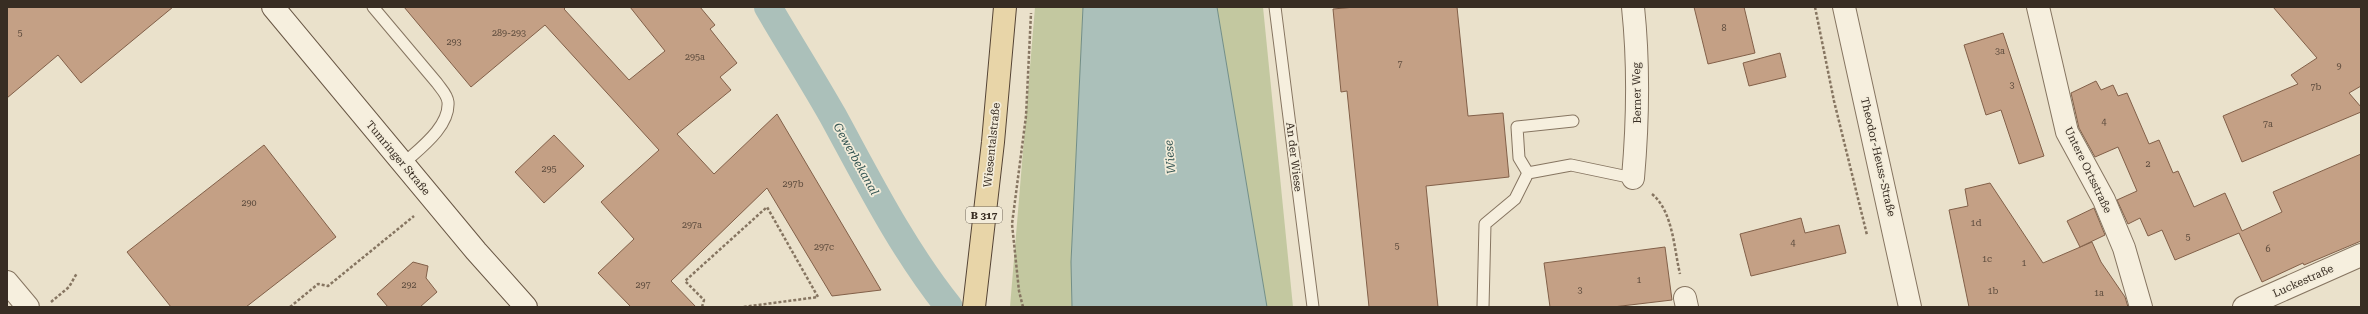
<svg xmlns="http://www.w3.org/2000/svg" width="2368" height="314" viewBox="0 0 2368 314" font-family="'Roboto Serif',serif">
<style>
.green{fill:#c3c8a0}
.water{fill:#abc0ba;stroke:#728e87}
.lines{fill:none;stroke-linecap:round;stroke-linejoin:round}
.canal{stroke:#abc0ba;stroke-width:28}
.building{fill:#c4a085;stroke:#826049}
.service-casing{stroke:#867561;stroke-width:13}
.minor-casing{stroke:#867561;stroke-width:24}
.secondary-casing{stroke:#685644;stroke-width:24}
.primary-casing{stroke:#544334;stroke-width:24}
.path{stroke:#867561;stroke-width:2.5;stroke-dasharray:3 2;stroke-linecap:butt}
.service{stroke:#f6efde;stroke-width:11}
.minor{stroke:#f6efde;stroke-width:22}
.secondary{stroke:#f6efde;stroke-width:22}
.primary{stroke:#e8d5a8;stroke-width:22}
.labels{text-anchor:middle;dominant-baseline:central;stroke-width:3.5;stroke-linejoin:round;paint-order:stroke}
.number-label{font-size:9px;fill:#5b4a3c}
.shield{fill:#f3ecda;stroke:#70665a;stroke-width:1}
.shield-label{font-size:10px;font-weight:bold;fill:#382d23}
.street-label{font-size:11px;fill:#382d23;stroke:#f3ecda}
.water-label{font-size:12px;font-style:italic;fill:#345654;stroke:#f3ecda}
</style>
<rect width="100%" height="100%" fill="#eae1cb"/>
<g class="green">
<path d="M1035,7H1083L1071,262L1072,307H1010Z"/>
<path d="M1217,7H1263L1293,307H1267Z"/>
</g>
<path class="water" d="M1083,7H1217L1267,307H1072L1071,262Z"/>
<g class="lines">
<path class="canal" d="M768,7C789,43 812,79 833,116C869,182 902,248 949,307"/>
</g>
<g class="building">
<path d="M7,7H173L81,83L58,55L7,98Z"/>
<path d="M404,7H566L564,9L629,80L665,51L630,7H700L715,25L710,29L737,63L720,77L731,90L677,134L714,174L777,114L881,290L832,296L767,188L671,281L696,307H631L598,273L634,239L601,202L659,150L545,25L471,87Z"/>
<path d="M1355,7H1457L1468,116L1503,113L1509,177L1426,186L1438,307H1369L1347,91L1341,92L1333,9Z"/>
<path d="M1694,7H1744L1755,53L1708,64Z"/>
<path d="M2273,7H2361V86L2349,93L2361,107V112L2242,162L2223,116L2298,84L2291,75L2317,58Z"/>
<path d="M2003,33L2044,156L2019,164L2001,110L1986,115L1964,45Z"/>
<path d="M1780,53L1786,77L1749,86L1743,63Z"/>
<path d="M2096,81L2101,90L2113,85L2118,96L2127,93L2149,144L2159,140L2173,173L2178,171L2194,207L2225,193L2242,231L2282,212L2273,192L2361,154V241L2304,265L2303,263L2262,282L2239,233L2175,260L2162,230L2148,236L2140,218L2128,224L2117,200L2137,191L2118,147L2095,157L2079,128L2071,93Z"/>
<path d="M554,135L584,166L544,203L515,172Z"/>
<path d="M264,145L336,237L246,307H171L127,252Z"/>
<path d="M1990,183L2043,263L2092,242L2101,262L2125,297L2128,307H1969L1949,210L1968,206L1965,189Z"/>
<path d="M2094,208L2105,235L2080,247L2067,221Z"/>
<path d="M1801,218L1805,233L1839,225L1846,253L1751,276L1740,234Z"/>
<path d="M1665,247L1672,300L1613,307H1550L1544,263Z"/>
<path d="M413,262L428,266L426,278L437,292L420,307H388L377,294Z"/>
</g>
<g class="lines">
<defs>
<g id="service">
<path d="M373,7L437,83C441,89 447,94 448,102C450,127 419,149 403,164"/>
<path d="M1275,7L1313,307"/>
<path d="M1528,173L1519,158L1517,127L1573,121"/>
<path d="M1483,307L1485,224L1515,199L1528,173L1571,165L1633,178"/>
</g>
<g id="minor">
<path d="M1633,7C1639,64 1638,121 1633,178"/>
<path d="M1844,7L1910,307"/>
<path d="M2038,7L2067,132L2104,200L2124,248L2141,307"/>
<path d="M7,282L28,307"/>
<path d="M1685,298L1687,307"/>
<path d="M2244,307L2361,255"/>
</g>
<path id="secondary" d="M273,7L476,251L526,307"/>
<path id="primary" d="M974,307L993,142L1005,7"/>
</defs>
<use href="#service" class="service-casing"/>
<use href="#minor" class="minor-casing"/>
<use href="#secondary" class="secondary-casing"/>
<use href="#primary" class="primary-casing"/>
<g class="path">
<path d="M1815,7L1834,101L1867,235"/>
<path d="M1652,194C1673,211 1674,249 1680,274"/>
<path d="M51,302L69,287L77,273"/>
<path d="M290,307L318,284L328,286L414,216"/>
<path d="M702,307L704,300L685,281L767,207L818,297L743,307"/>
<path d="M1023,307L1019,291L1012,224L1026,116L1031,13"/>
</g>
<use href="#service" class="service"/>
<use href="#minor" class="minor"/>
<use href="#secondary" class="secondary"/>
<use href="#primary" class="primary"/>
</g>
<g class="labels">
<g class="number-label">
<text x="1724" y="28">8</text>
<text x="20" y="33">5</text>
<text x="509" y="33">289-293</text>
<text x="454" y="42">293</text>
<text x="2000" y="51">3a</text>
<text x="695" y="57">295a</text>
<text x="1400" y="64">7</text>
<text x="2339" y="66">9</text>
<text x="2012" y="85">3</text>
<text x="2316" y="87">7b</text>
<text x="2104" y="122">4</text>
<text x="2268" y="124">7a</text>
<text x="2148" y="164">2</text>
<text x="549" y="169">295</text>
<text x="793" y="184">297b</text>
<text x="249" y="203">290</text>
<text x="1976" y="223">1d</text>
<text x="692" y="225">297a</text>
<text x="2188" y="237">5</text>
<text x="1793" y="243">4</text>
<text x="1397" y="246">5</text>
<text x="824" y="247">297c</text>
<text x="2268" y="249">6</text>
<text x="1987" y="259">1c</text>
<text x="2024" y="263">1</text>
<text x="1639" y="280">1</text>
<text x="409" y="285">292</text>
<text x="643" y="285">297</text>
<text x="1580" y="290">3</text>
<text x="1993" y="291">1b</text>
<text x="2099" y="293">1a</text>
</g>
<rect class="shield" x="966" y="207" width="36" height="16" rx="3"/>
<g class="shield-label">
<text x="984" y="215">B 317</text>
</g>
<g class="street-label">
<text transform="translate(1637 93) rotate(-91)">Berner Weg</text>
<text transform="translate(992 145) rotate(-84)">Wiesentalstraße</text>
<text transform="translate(1294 157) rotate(83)">An der Wiese</text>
<text transform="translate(1878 157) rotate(77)">Theodor-Heuss-Straße</text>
<text transform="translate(398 158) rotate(50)">Tumringer Straße</text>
<text transform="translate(2088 170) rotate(64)">Untere Ortsstraße</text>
<text transform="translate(2303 281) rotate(-24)">Luckestraße</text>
</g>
<g class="water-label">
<text transform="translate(1170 157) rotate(-95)">Wiese</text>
<text transform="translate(856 159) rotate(61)">Gewerbekanal</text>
</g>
</g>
<rect width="2368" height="314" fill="none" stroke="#382d23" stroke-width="16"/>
</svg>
